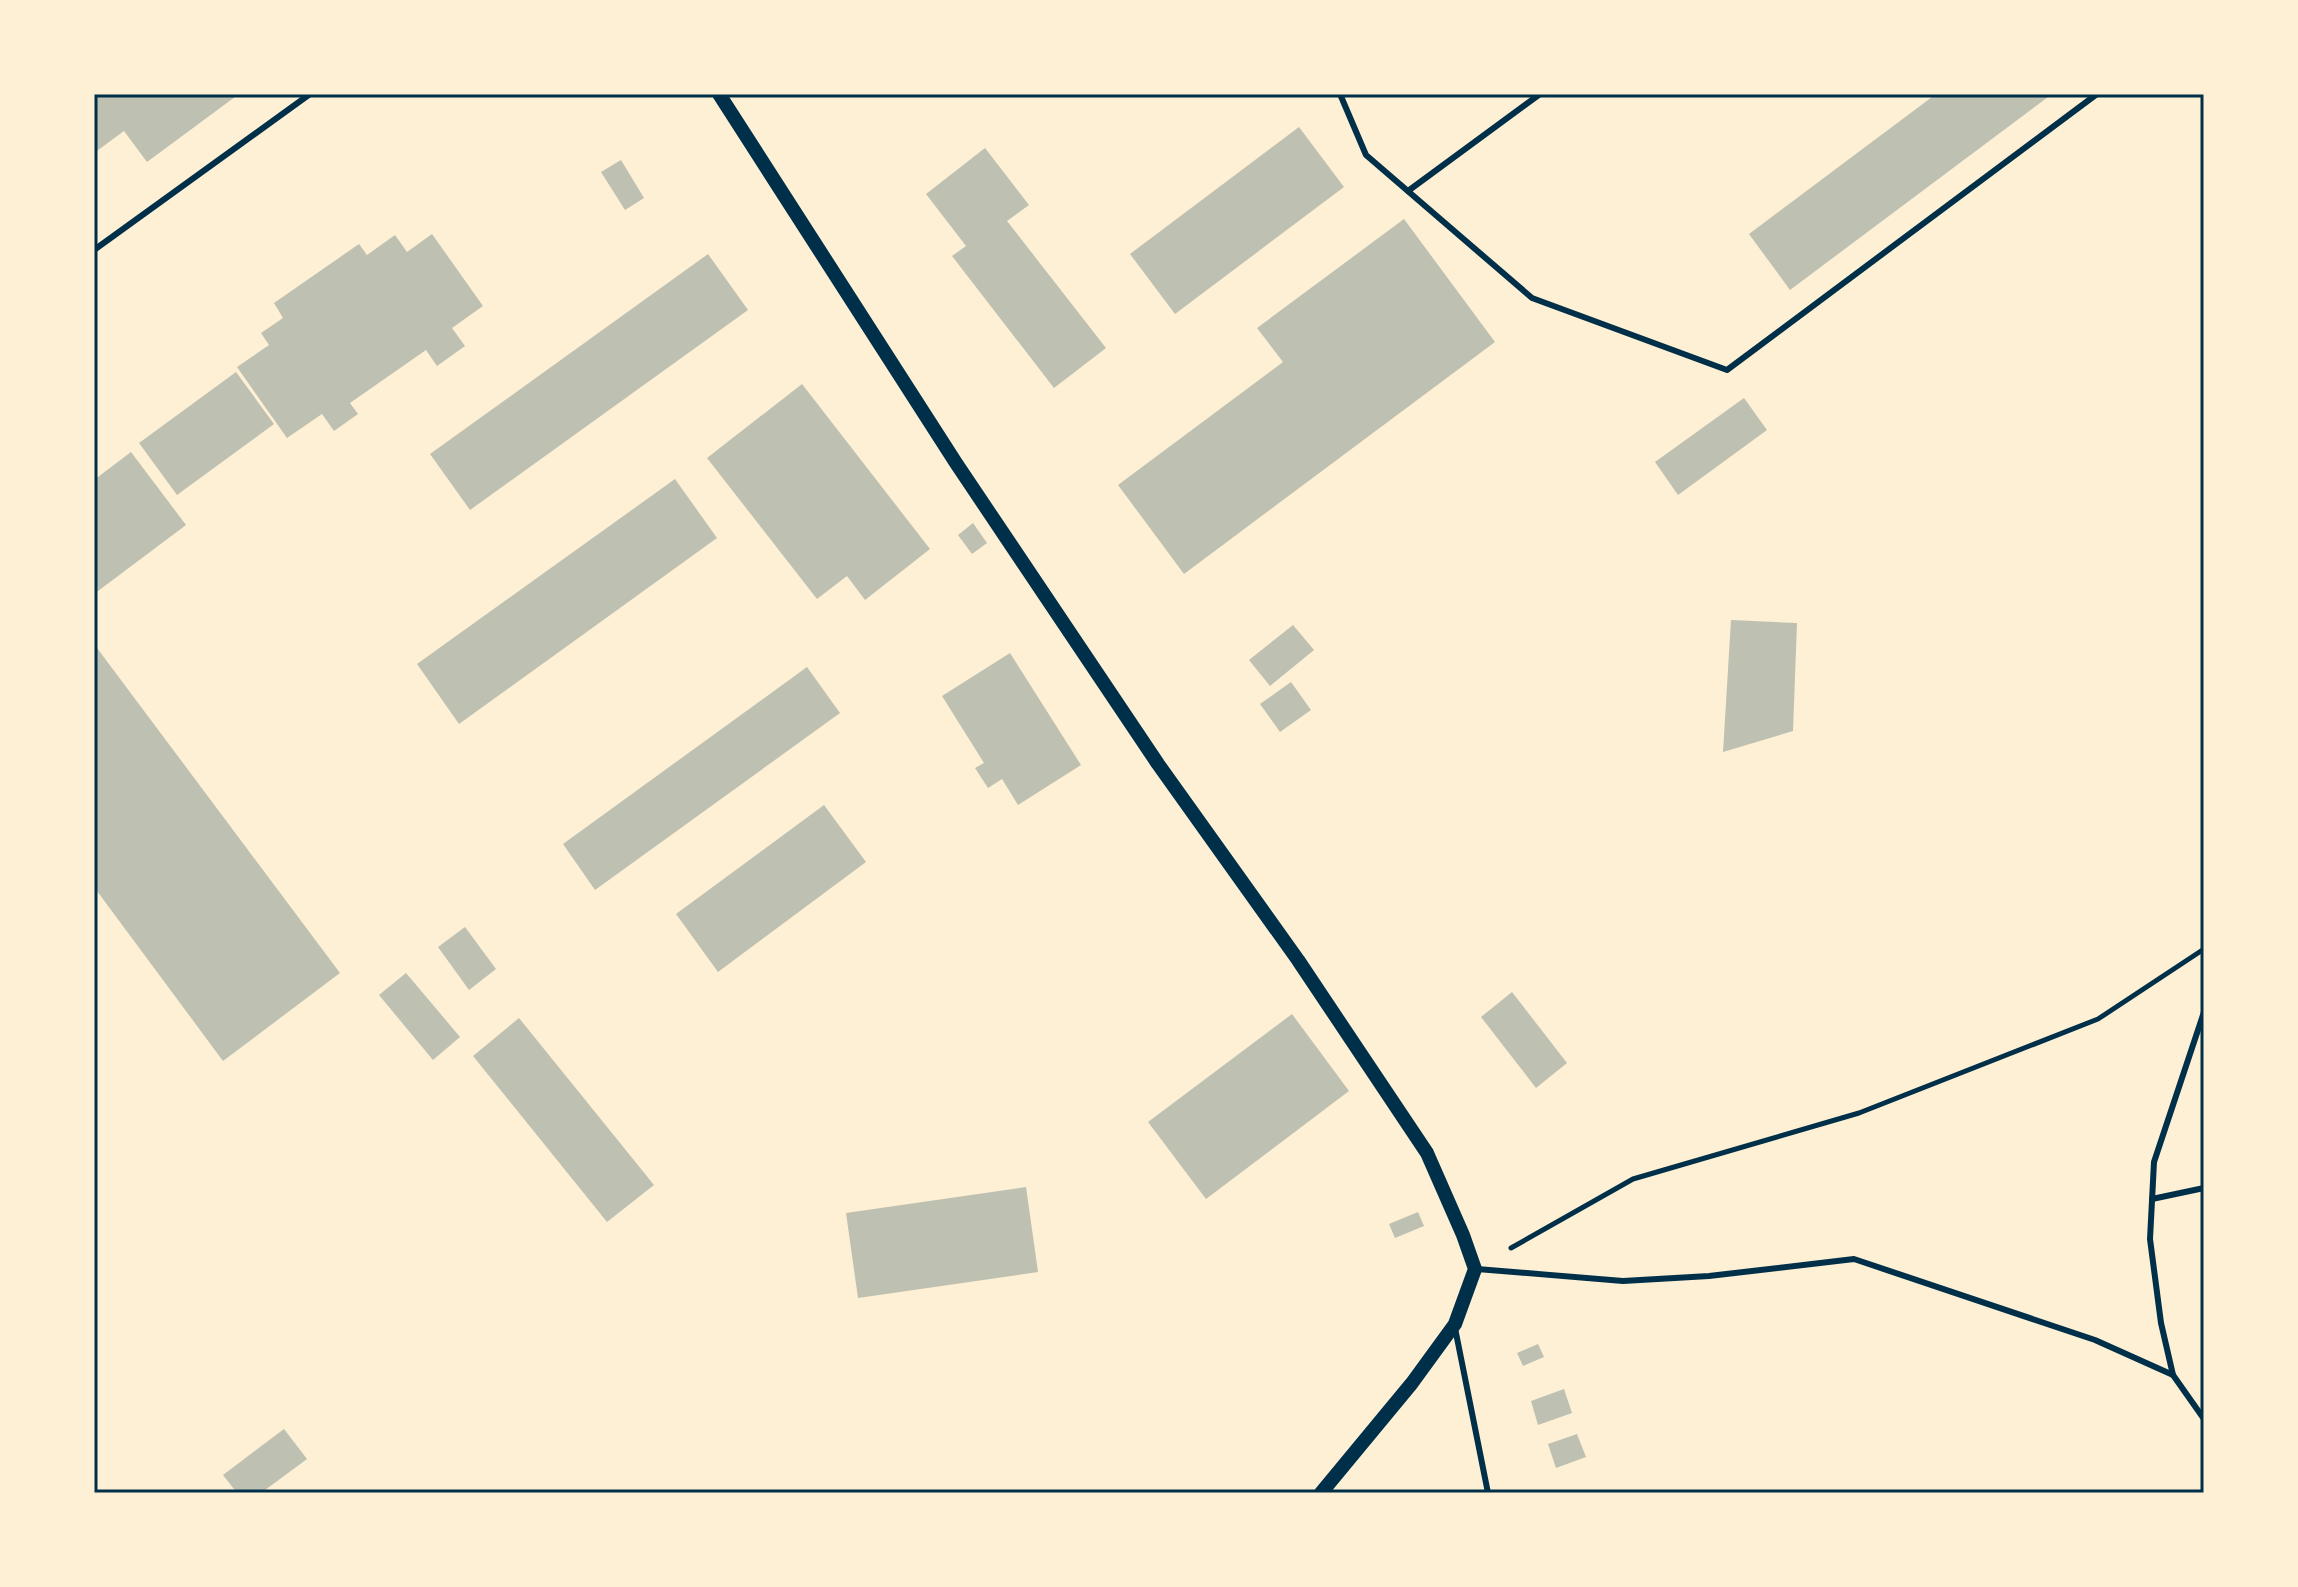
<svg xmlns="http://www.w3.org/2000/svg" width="2298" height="1587" viewBox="0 0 2298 1587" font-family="Mulish,sans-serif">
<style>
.building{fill:#bec0b2}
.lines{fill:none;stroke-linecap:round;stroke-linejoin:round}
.path{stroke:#003049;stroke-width:5}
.service{stroke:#003049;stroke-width:6}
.tertiary{stroke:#003049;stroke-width:14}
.neatline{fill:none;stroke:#003049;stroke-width:3}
</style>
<rect width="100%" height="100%" fill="#fdf0d5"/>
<g class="building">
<path d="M94,94H239L147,162L124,131L94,153Z"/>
<path d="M1936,94H2052L1790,290L1749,234Z"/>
<path d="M1299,127L1344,187L1175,314L1130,254Z"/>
<path d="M985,148L1029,205L1007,221L1106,348L1054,388L952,256L966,246L926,194Z"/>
<path d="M621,160L644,198L625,210L601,172Z"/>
<path d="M1404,219L1495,342L1184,574L1118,485L1283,362L1257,328Z"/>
<path d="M432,234L483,306L452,328L465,346L437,366L426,350L350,403L358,414L334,431L322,414L287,438L237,367L269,345L261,333L283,318L274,303L359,244L367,255L395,235L407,252Z"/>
<path d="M708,254L748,310L470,510L430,454Z"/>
<path d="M236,372L274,424L177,495L139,443Z"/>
<path d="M802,384L930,549L865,600L847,576L817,599L707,458Z"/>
<path d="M1744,398L1767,430L1678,495L1655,462Z"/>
<path d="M131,452L186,525L94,594V480Z"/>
<path d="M675,479L717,538L459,724L417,664Z"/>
<path d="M973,523L987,543L972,554L958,535Z"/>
<path d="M1731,620L1797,623L1793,731L1723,752Z"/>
<path d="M1293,625L1314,650L1270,686L1249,660Z"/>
<path d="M94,644L340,973L223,1061L94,887Z"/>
<path d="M1010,653L1081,765L1018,805L1002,779L988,788L975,768L984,763L942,696Z"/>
<path d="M807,667L840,713L595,890L563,844Z"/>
<path d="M1291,682L1311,710L1280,732L1260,704Z"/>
<path d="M824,805L866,862L718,972L676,914Z"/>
<path d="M465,927L496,969L469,990L438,947Z"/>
<path d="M406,973L460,1037L433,1060L379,995Z"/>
<path d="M1512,992L1567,1063L1536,1088L1481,1017Z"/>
<path d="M1292,1014L1349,1091L1206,1199L1148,1122Z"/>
<path d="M519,1018L654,1185L607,1222L473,1056Z"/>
<path d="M1026,1187L1038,1272L858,1298L846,1213Z"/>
<path d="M1418,1212L1424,1226L1395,1238L1389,1224Z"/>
<path d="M1538,1344L1544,1357L1523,1366L1517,1353Z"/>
<path d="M1564,1389L1572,1413L1538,1425L1531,1401Z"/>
<path d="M284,1429L307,1459L261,1493H237L223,1475Z"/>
<path d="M1577,1434L1586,1457L1556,1468L1548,1444Z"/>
</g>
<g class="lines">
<path class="path" d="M1511,1248L1633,1179L1859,1113L2098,1019L2204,949"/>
<g class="service">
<path d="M1340,94L1366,155L1532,298L1727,370L2097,94"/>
<path d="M1408,191L1540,94"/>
<path d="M94,250L310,94"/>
<path d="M2152,1199L2204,1188"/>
<path d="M1477,1269L1623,1281L1709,1276L1854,1259L2095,1340L2173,1375L2204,1419"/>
<path d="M1455,1328L1488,1493"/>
<path d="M2173,1375L2161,1323L2150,1239L2154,1162L2204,1012"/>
</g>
<path class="tertiary" d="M719,94L956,463L1158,764L1298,960L1427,1153L1463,1235L1475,1269L1455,1324L1412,1383L1321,1493"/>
</g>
<rect width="2298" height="1587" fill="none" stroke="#fdf0d5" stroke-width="192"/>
<rect x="96" y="96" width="2106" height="1395" class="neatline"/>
</svg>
